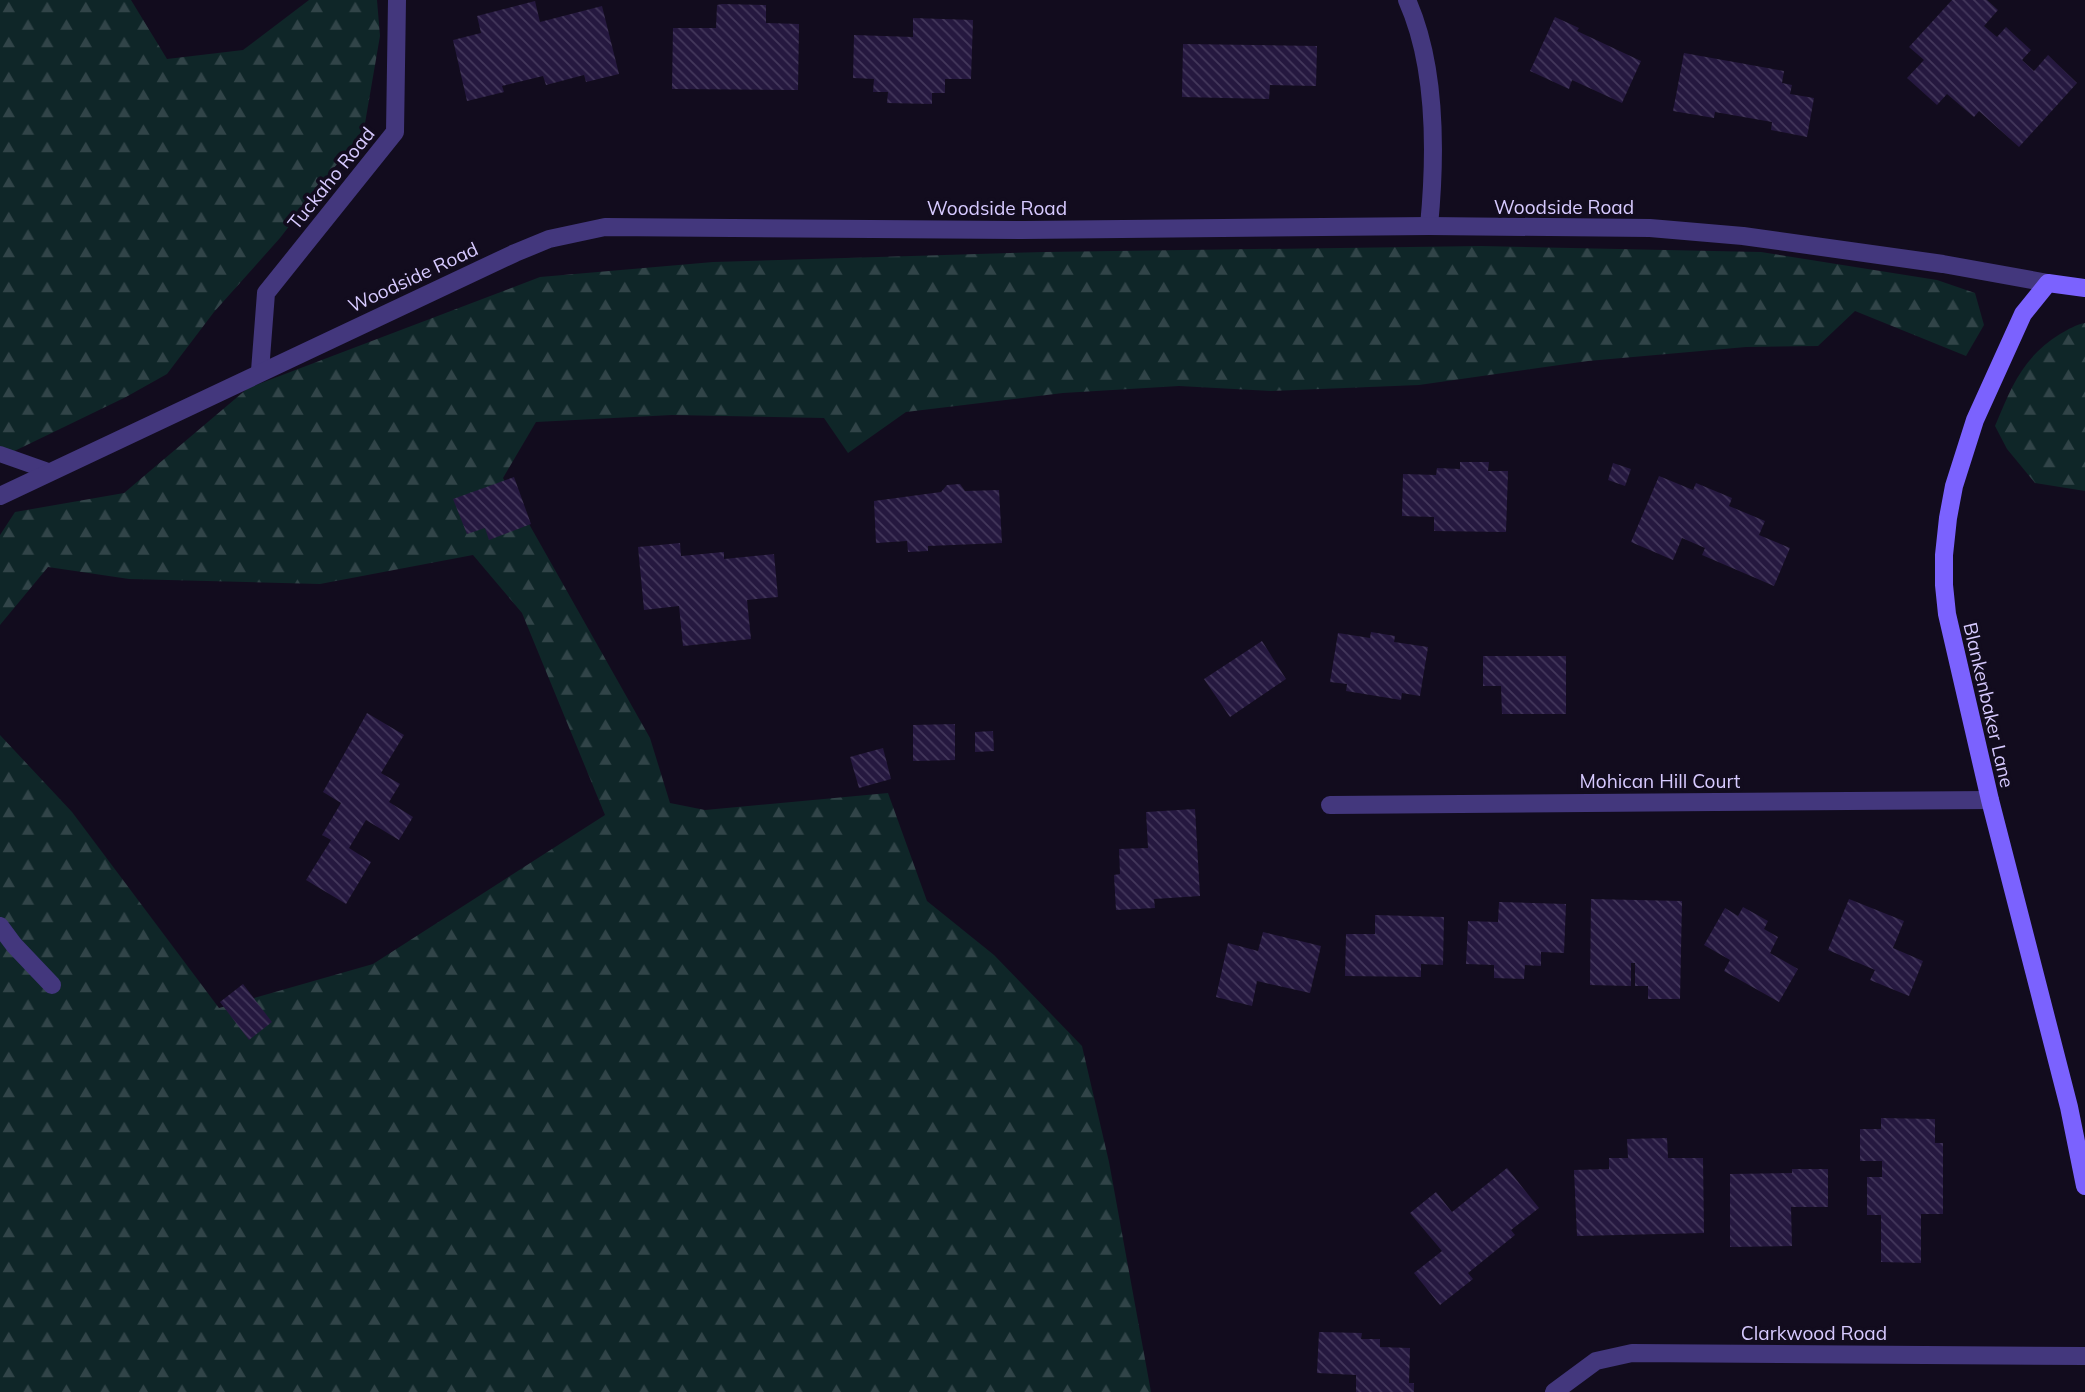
<svg xmlns="http://www.w3.org/2000/svg" width="2085" height="1392" viewBox="0 0 2085 1392" font-family="Mulish,sans-serif">
<style>
.forest{fill:url(#forest-firs)}
.building{fill:url(#building-back-hatch)}
.lines{fill:none;stroke-linecap:round;stroke-linejoin:round}
.lane{stroke:#43377d;stroke-width:16}
.street{stroke:#43377d;stroke-width:18}
.secondary{stroke:#7b62fe;stroke-width:18}
.labels{text-anchor:middle;dominant-baseline:central;stroke-width:7;stroke-linejoin:round;paint-order:stroke}
.street-label{font-size:19px;fill:#d7caff;stroke:#120c1e}
</style>
<defs>
<pattern id="forest-firs" width="22" height="20" patternUnits="userSpaceOnUse" patternTransform="scale(1.75)"><rect width="22" height="20" fill="#0f2628"/><path d="M5 1l3.5 6h-7zM16 11l3.5 6h-7z" fill="#314448"/></pattern>
<pattern id="building-back-hatch" width="6" height="6" patternUnits="userSpaceOnUse" patternTransform="scale(1.75)"><rect width="6" height="6" fill="#25183f"/><path d="M-1 5l2 2M0 0l6 6M5-1l2 2" fill="none" stroke="#44385c"/></pattern>
</defs>
<rect width="100%" height="100%" fill="#120c1e"/>
<g class="forest">
<path d="M0,0H131L167,59L243,50L309,0H377L380,36L364,129L280,238L214,312L167,374L126,397L0,458Z"/>
<path d="M1481,246L1761,252L1937,280L1975,293L1984,325L1966,356L1855,311L1818,346L1746,347L1588,361L1419,385L1271,391L1179,386L1063,393L906,412L848,453L824,418L672,415L536,422L503,478L650,738L670,803L705,810L888,793L927,901L994,955L1082,1046L1109,1162L1151,1392H0V735L72,812L219,1008L373,964L605,815L522,613L473,555L320,584L129,579L48,567L0,625V535L15,512L124,493L248,388L540,277L713,262L1044,252Z"/>
<path d="M2085,323V491L2035,483L2007,449L1995,426C2012,386 2022,358 2060,334C2069,329 2075,325 2085,323Z"/>
</g>
<g class="building">
<path d="M1952,0H1987L1998,10L1984,26L1997,37L2006,27L2020,40L2031,50L2022,60L2034,71L2048,55L2077,83L2019,147L1979,111L1974,117L1947,94L1937,105L1907,78L1924,60L1909,47Z"/>
<path d="M535,1L540,22L602,6L619,74L586,82L584,75L546,85L543,76L502,86L504,92L467,101L453,40L481,33L477,16Z"/>
<path d="M722,4L766,5V23L799,24L798,90L672,89L673,28H716L717,5Z"/>
<path d="M1555,17L1579,28L1577,31L1641,61L1622,103L1572,80L1569,89L1530,71Z"/>
<path d="M913,18L973,20L971,79H945V93H932V104L887,103L888,92H873L874,79L853,78L854,35L913,37Z"/>
<path d="M1183,44L1317,46L1316,86L1270,85L1269,99L1182,97Z"/>
<path d="M1684,53L1784,71L1782,83L1792,85L1790,94L1814,98L1807,137L1771,130L1772,122L1715,112L1714,118L1673,111Z"/>
<path d="M1460,462H1489L1488,471H1508L1506,532L1434,531V517L1402,516L1403,474L1436,475L1437,468L1460,469Z"/>
<path d="M1613,463L1631,469L1625,486L1608,480Z"/>
<path d="M1659,476L1693,490L1696,483L1732,498L1729,506L1765,521L1759,535L1790,548L1774,586L1702,555L1705,548L1682,538L1673,560L1631,542Z"/>
<path d="M514,477L531,524L489,540L485,528L467,534L453,499Z"/>
<path d="M960,484L965,491L999,490L1002,543L928,546V551L908,552L907,541L876,543L874,501L941,492L947,485Z"/>
<path d="M680,543L681,556L724,552V559L774,554L778,597L747,600L751,639L683,646L679,606L644,610L638,547Z"/>
<path d="M1371,632L1395,636L1394,642L1428,647L1420,696L1402,693L1401,700L1346,691L1347,684L1330,682L1338,633L1370,638Z"/>
<path d="M1262,641L1286,679L1230,717L1204,679Z"/>
<path d="M1483,656H1566V714H1502L1501,686H1483Z"/>
<path d="M367,713L404,735L381,773L400,784L389,802L413,817L399,840L366,820L349,848L371,862L346,904L306,880L331,840L322,835L341,803L323,792Z"/>
<path d="M955,724V760L913,761V725Z"/>
<path d="M993,731L994,751L975,752V732Z"/>
<path d="M883,748L891,779L859,788L850,757Z"/>
<path d="M1195,809L1200,896L1154,899L1155,908L1116,910L1114,875L1120,874L1119,849L1148,848L1146,812Z"/>
<path d="M1591,899L1682,901L1680,999H1648V986H1635V963H1631V986L1590,985Z"/>
<path d="M1849,899L1904,921L1893,948L1923,961L1909,996L1870,980L1875,970L1828,950Z"/>
<path d="M1499,902L1566,904L1564,953L1541,952V966L1525,965L1524,979L1494,978V965L1466,964L1468,921L1498,922Z"/>
<path d="M1743,907L1768,921L1764,929L1778,937L1770,953L1798,969L1779,1002L1724,971L1730,960L1704,945L1725,908L1738,916Z"/>
<path d="M1375,915L1444,917L1443,965L1421,964V977L1345,976L1346,934H1375Z"/>
<path d="M1263,932L1321,946L1310,993L1257,981L1252,1006L1216,997L1228,943L1258,951Z"/>
<path d="M243,984L272,1022L249,1040L220,1002Z"/>
<path d="M1881,1118L1935,1119V1143H1943V1214H1921V1263L1881,1262V1215H1867V1177H1882V1161H1860V1129H1881Z"/>
<path d="M1667,1138L1668,1158H1703L1704,1233L1577,1236L1574,1170L1609,1169V1158H1628L1627,1139Z"/>
<path d="M1507,1168L1539,1208L1511,1230L1515,1235L1468,1273L1473,1279L1440,1305L1414,1273L1442,1251L1410,1213L1436,1192L1452,1212Z"/>
<path d="M1792,1169H1828V1207H1791L1792,1246L1730,1247V1174L1792,1173Z"/>
<path d="M1319,1332L1362,1333L1361,1339H1380V1347L1410,1348L1409,1383H1414V1392H1356V1375L1317,1373Z"/>
</g>
<g class="lines">
<path class="lane" d="M0,454L51,472"/>
<g class="street">
<path d="M1407,0C1437,67 1436,154 1429,226"/>
<path d="M260,371L266,293L395,132L397,0"/>
<path d="M0,496L515,253L549,239L605,227L1023,230L1429,226L1650,228L1743,236L1943,264L2048,283"/>
<path d="M1330,805L1990,800"/>
<path d="M0,926L14,945L52,985"/>
<path d="M1554,1392L1596,1361L1632,1353L2085,1356"/>
</g>
<path class="secondary" d="M2085,288L2048,283L2023,314L1975,420L1954,486L1948,518L1944,555V585L1947,614L1990,800L2069,1107L2085,1186"/>
</g>
<g class="labels">
<g class="street-label">
<text transform="translate(331 178) rotate(-51)">Tuckaho Road</text>
<text x="1564" y="207">Woodside Road</text>
<text x="997" y="208">Woodside Road</text>
<text transform="translate(413 277) rotate(-25)">Woodside Road</text>
<text transform="translate(1989 705) rotate(77)">Blankenbaker Lane</text>
<text x="1660" y="781">Mohican Hill Court</text>
<text x="1814" y="1333">Clarkwood Road</text>
</g>
</g>
</svg>
